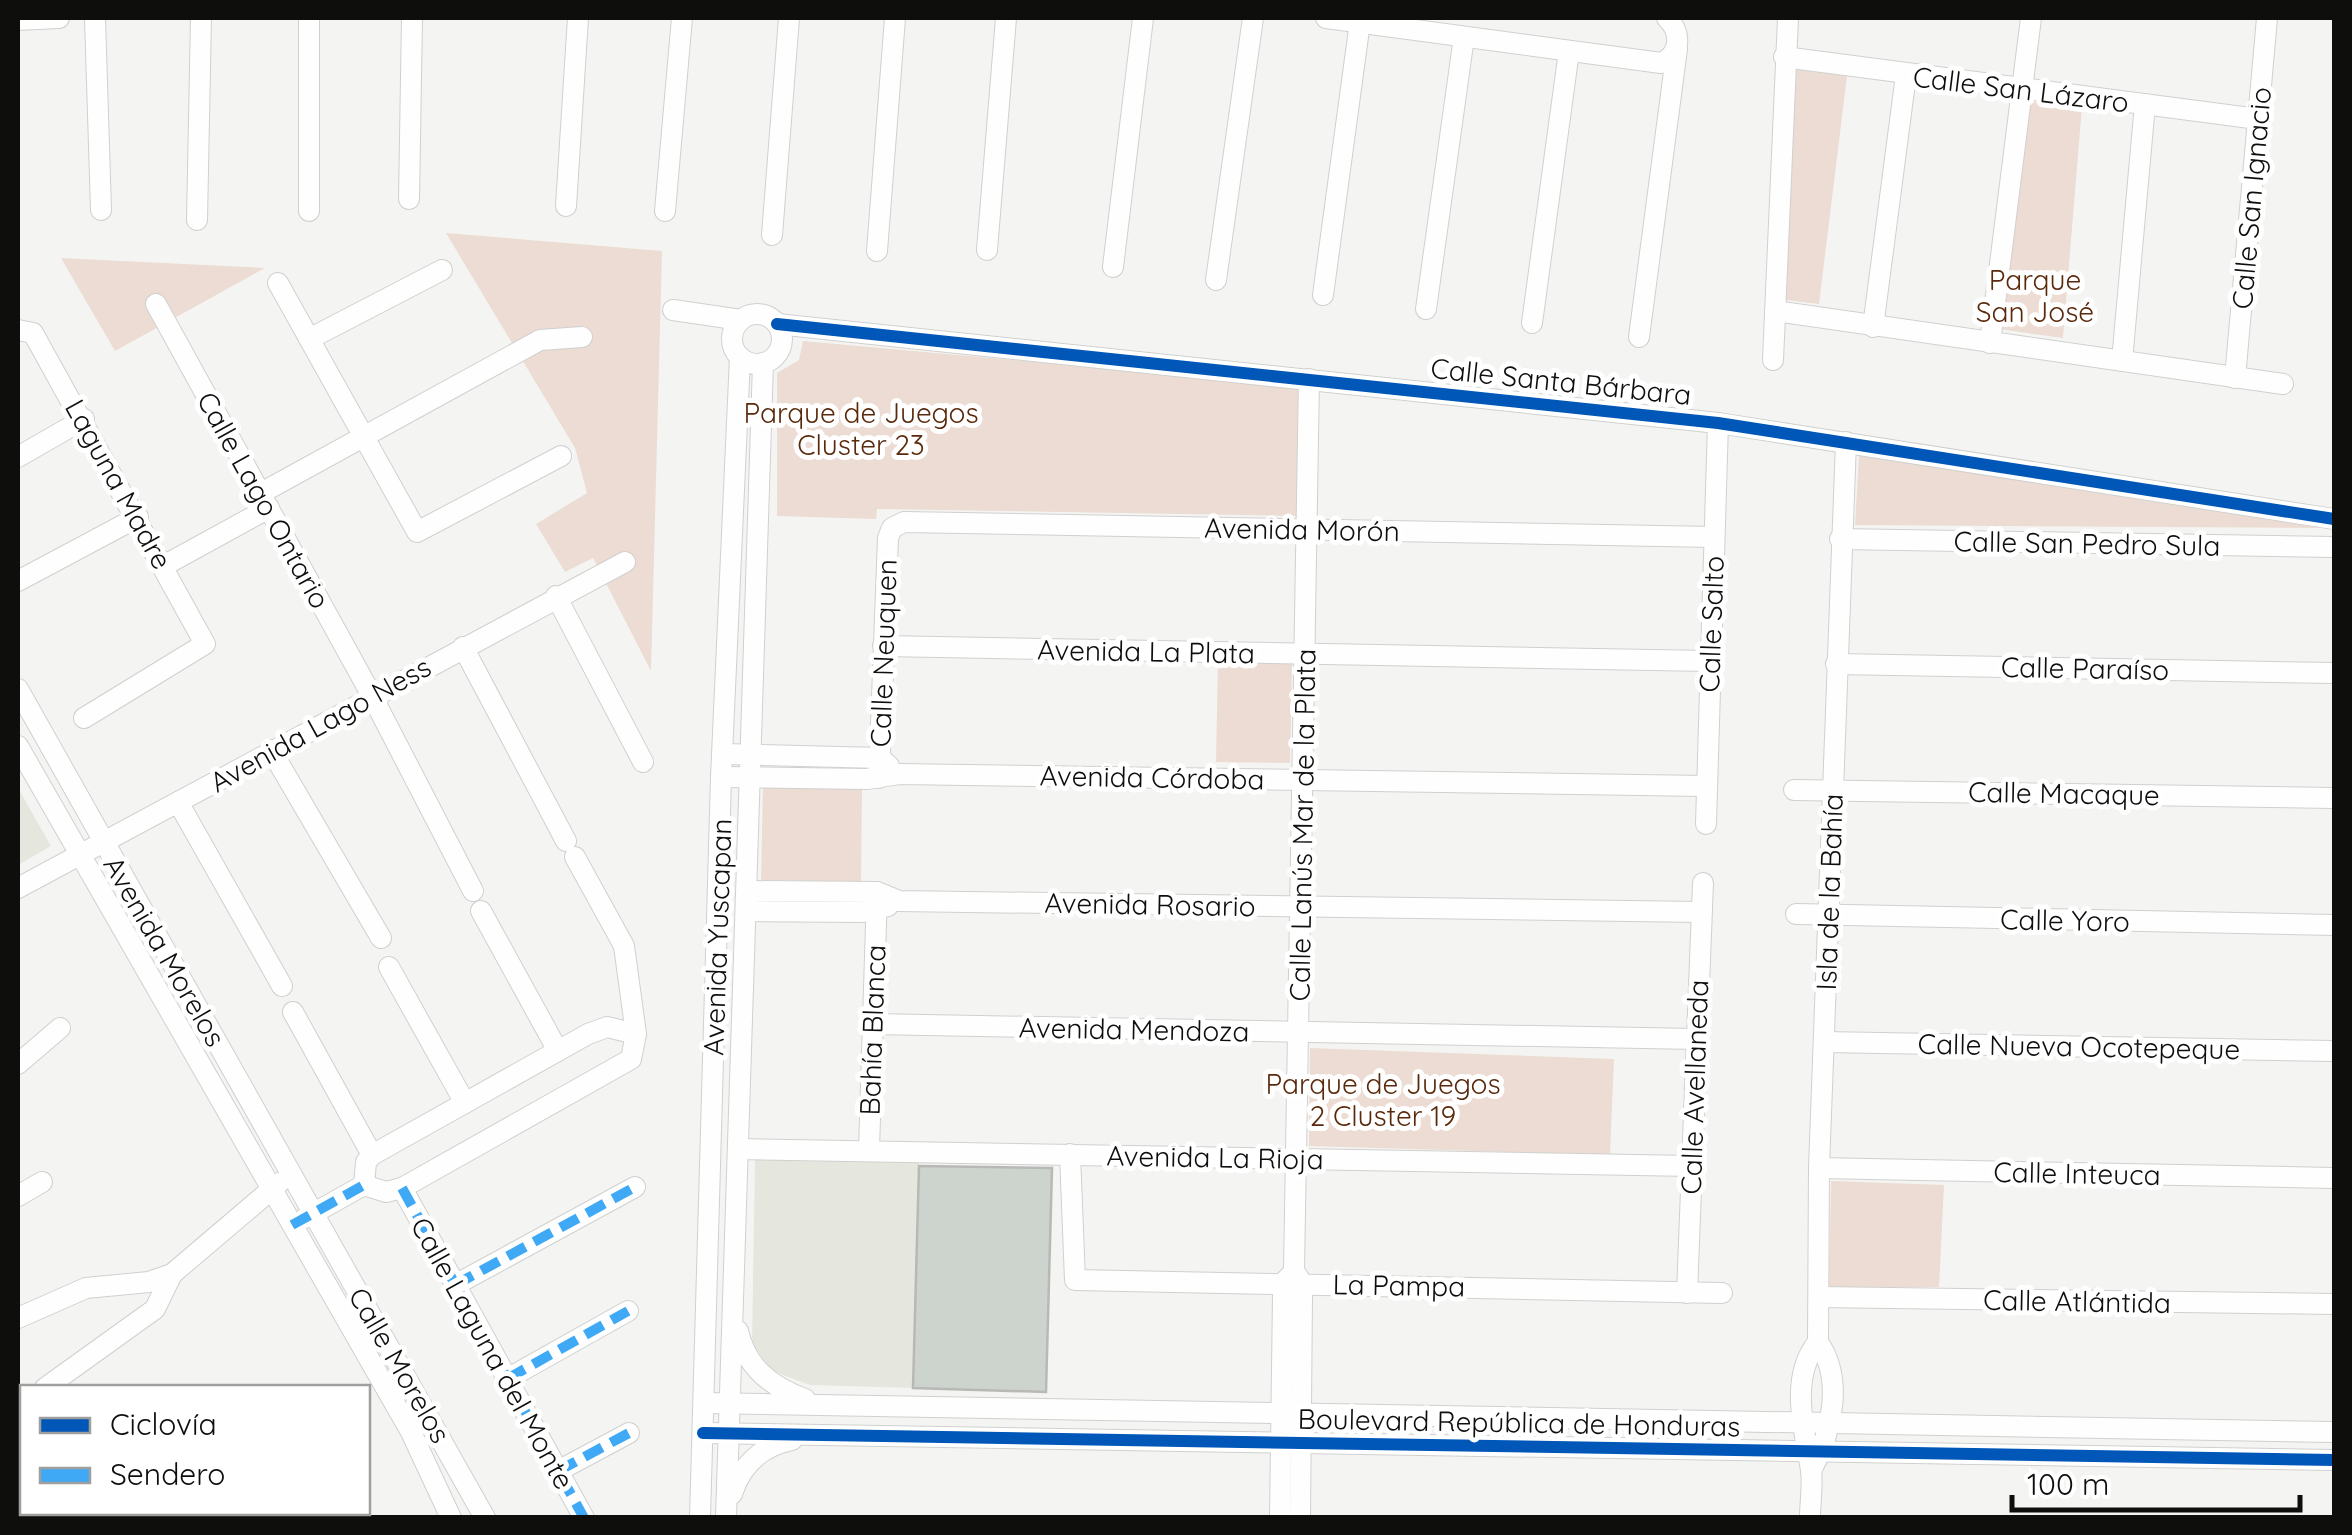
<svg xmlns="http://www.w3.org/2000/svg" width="2352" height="1535" viewBox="0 0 2352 1535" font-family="Quicksand,sans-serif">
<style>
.built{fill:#e5e7de}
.green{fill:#ecdcd3}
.building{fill:#cdd4cd;stroke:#b8b9b7;stroke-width:2.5}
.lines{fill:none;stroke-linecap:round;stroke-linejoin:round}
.minor-casing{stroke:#d0d1cf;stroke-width:22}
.minor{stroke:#fdfefd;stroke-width:20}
.quiet{stroke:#3fa9f5;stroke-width:10;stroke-dasharray:20 10;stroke-linecap:butt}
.cycleway-casing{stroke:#fff;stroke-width:19}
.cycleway{stroke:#0057b8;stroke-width:12}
.labels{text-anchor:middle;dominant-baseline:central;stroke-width:10;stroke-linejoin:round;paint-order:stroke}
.street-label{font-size:28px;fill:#0e0e0d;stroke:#fff}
.park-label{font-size:28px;fill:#5a290b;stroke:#fff}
</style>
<rect width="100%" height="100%" fill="#f4f5f2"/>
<g class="built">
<path d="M18,788L51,846L18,865Z"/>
<path d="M755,1157L919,1162L913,1388L810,1385L772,1371L752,1343Z"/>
</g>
<g class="green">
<path d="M1795,69L1847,76L1819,304L1786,300Z"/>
<path d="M2030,101L2082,106L2063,338L1999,329Z"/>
<path d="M446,233L662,251L651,671L593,558L565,572L536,524L587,493L575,448Z"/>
<path d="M61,258L265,268L115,351Z"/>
<path d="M803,341L1298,386L1297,516L877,509L876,519L777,516V373L799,360Z"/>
<path d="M1859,455L2321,528L1855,525Z"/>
<path d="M1218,660L1292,661L1290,763L1216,762Z"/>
<path d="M763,784L862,786L861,882L761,880Z"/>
<path d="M1310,1048L1614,1059L1610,1155L1309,1146Z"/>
<path d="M1831,1181L1944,1185L1939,1287H1829Z"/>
</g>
<path class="building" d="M919,1166L1052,1168L1046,1392L913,1388Z"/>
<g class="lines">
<defs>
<g id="minor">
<path d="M95,18L101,210"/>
<path d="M1326,18L1661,63C1681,54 1682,33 1667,18"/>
<path d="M18,20L59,18"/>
<path d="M1784,57L2258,119"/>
<path d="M409,199L412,18"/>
<path d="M566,206L578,18"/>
<path d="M309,211V18"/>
<path d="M665,211L682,18"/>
<path d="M197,220L201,18"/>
<path d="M772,235L789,18"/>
<path d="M987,250L1006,18"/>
<path d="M877,251L895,18"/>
<path d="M1113,267L1143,18"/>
<path d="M1216,280L1253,18"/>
<path d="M278,283L417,532L561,456"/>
<path d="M1323,295L1360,22"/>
<path d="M156,304L372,696L473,891"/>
<path d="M1426,309L1464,37"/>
<path d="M673,310L741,320"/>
<path d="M1775,311L2283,384"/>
<circle cx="757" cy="339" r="25"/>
<path d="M1532,323L1569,51"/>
<path d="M777,324L1718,423L2334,519"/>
<path d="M1873,327L1906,75"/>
<path d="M18,330L33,333L205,644L84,718"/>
<path d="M1639,337L1677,49"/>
<path d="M309,339L442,270"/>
<path d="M1990,343L2031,18"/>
<path d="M1773,360L1788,18"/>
<path d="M2122,361L2145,104"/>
<path d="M2235,378L2267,18"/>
<path d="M18,457L84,419"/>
<path d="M261,493L540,340L582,337"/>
<path d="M1840,539L2334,547"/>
<path d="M165,565L269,508"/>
<path d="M18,581L138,517"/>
<path d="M556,596L643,762"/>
<path d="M883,646L1709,661"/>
<path d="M463,647L566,841"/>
<path d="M1836,664L2334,673"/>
<path d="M18,689L485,1518"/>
<path d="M18,746L411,1432L451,1518"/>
<path d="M271,750L381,938"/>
<path d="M724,754L880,758L889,766"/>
<path d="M721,777L867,779L899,774L1705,786"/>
<path d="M879,778L888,538L892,528L904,522L1714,537"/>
<path d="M1794,790L2334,798"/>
<path d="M178,802L282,986"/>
<path d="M1706,824L1718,423"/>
<path d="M18,888L625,562"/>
<path d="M747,891L877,892L899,901L1701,912"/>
<path d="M481,911L558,1051"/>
<path d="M746,911L863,912L888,906"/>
<path d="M1796,914L2334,925"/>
<path d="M389,967L465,1103"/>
<path d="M293,1012L372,1155"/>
<path d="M872,1024L1696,1039"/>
<path d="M1824,1042L2334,1051"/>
<path d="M18,1064L60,1028"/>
<path d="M738,1149L1692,1166"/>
<path d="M869,1150L877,892"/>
<path d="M1070,1154L1075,1280L1722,1293"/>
<path d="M1819,1168L2334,1178"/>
<path d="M364,1185L386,1192L402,1188L631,1059L636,1034L624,946L575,857"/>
<path d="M364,1185L366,1162L372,1155L588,1034L607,1027L636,1034"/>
<path d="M402,1188L584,1518"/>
<path d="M18,1196L42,1182"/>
<path d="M305,1218L364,1185"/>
<path d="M455,1285L635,1187"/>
<path d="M1687,1293L1703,883"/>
<path d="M1819,1297L2334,1304"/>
<path d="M18,1318L86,1288L149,1282L172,1274"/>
<path d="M738,1331C746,1367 771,1387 805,1399"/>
<path d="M507,1379L628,1311"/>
<path d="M45,1388L155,1309L172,1274L279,1183"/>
<path d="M704,1403L2334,1432"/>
<path d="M18,1405L22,1402"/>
<path d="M18,1422L22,1431"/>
<path d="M703,1433L2334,1460"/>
<path d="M558,1471L629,1433"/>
<path d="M1811,1471C1832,1432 1844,1379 1818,1342L1819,1168L1846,442"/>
<path d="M732,1494C741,1465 762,1446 792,1440"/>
<path d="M700,1518L721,777L740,357"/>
<path d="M726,1518L763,363"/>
<path d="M1280,1518L1283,1295L1284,1282L1293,1273"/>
<path d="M1300,1518L1302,1296V1283L1294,1271L1309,379"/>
<path d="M1810,1518C1810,1503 1813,1485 1811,1470C1804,1429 1789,1377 1818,1342"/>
</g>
</defs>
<use href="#minor" class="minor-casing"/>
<use href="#minor" class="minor"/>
<g class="quiet">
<path d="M402,1188L584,1518"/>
<path d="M292,1225L364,1185"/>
<path d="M455,1285L635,1187"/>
<path d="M507,1379L628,1311"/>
<path d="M558,1471L629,1433"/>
</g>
<defs>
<g id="cycleway">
<path d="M777,324L1718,423L2334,519"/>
<path d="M703,1433L2334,1460"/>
</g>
</defs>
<use href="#cycleway" class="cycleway-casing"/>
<use href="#cycleway" class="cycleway"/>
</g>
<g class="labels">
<g class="street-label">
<text transform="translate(2021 89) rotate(7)">Calle San Lázaro</text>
<text transform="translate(2251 198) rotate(-85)">Calle San Ignacio</text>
<text transform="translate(1561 381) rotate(6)">Calle Santa Bárbara</text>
<text transform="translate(119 484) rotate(61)">Laguna Madre</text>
<text transform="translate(264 500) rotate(61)">Calle Lago Ontario</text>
<text transform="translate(1302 529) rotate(1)">Avenida Morón</text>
<text transform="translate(2087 543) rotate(1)">Calle San Pedro Sula</text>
<text transform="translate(1711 624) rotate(-88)">Calle Salto</text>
<text transform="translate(1146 651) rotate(1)">Avenida La Plata</text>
<text transform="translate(883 653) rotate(-88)">Calle Neuquen</text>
<text transform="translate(2085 668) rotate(1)">Calle Paraíso</text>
<text transform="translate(320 724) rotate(-29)">Avenida Lago Ness</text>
<text transform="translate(1152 777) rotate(1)">Avenida Córdoba</text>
<text transform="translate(2064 793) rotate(1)">Calle Macaque</text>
<text transform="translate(1302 825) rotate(-89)">Calle Lanús Mar de la Plata</text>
<text transform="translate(1829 892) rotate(-88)">Isla de la Bahía</text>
<text transform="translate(1150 904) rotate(1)">Avenida Rosario</text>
<text transform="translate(2065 920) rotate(1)">Calle Yoro</text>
<text transform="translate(717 937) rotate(-88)">Avenida Yuscapan</text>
<text transform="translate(165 951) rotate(60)">Avenida Morelos</text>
<text transform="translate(1134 1029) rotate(1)">Avenida Mendoza</text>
<text transform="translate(872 1030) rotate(-88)">Bahía Blanca</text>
<text transform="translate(2079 1046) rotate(1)">Calle Nueva Ocotepeque</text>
<text transform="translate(1694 1087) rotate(-88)">Calle Avellaneda</text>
<text transform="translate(1215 1157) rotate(1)">Avenida La Rioja</text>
<text transform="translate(2077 1173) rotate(1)">Calle Inteuca</text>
<text transform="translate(1399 1285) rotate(1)">La Pampa</text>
<text transform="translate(2077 1301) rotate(1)">Calle Atlántida</text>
<text transform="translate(493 1353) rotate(61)">Calle Laguna del Monte</text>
<text transform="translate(400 1365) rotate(60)">Calle Morelos</text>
<text transform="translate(1519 1422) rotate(1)">Boulevard República de Honduras</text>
</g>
<g class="park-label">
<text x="2035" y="279">Parque<tspan x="2035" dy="32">San José</tspan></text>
<text x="861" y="412">Parque de Juegos<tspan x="861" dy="32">Cluster 23</tspan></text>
<text x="1383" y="1083">Parque de Juegos<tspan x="1383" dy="32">2 Cluster 19</tspan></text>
</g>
</g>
<rect width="2352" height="1535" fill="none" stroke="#0e0e0d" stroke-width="40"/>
<rect x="20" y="1385" width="350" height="130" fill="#ffffff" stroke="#9f9f9e" stroke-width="2.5"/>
<rect x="40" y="1418" width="50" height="15" fill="#0057b8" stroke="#9f9f9e" stroke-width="2.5"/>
<text x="110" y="1435" font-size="30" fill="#0e0e0d">Ciclovía</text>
<rect x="40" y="1468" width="50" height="15" fill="#3fa9f5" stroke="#9f9f9e" stroke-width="2.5"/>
<text x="110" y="1485" font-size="30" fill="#0e0e0d">Sendero</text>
<path d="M2012 1495v15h288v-15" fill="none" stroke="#0e0e0d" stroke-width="5"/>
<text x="2027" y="1495" font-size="30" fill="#0e0e0d" stroke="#ffffff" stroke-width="8" paint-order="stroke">100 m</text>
</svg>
